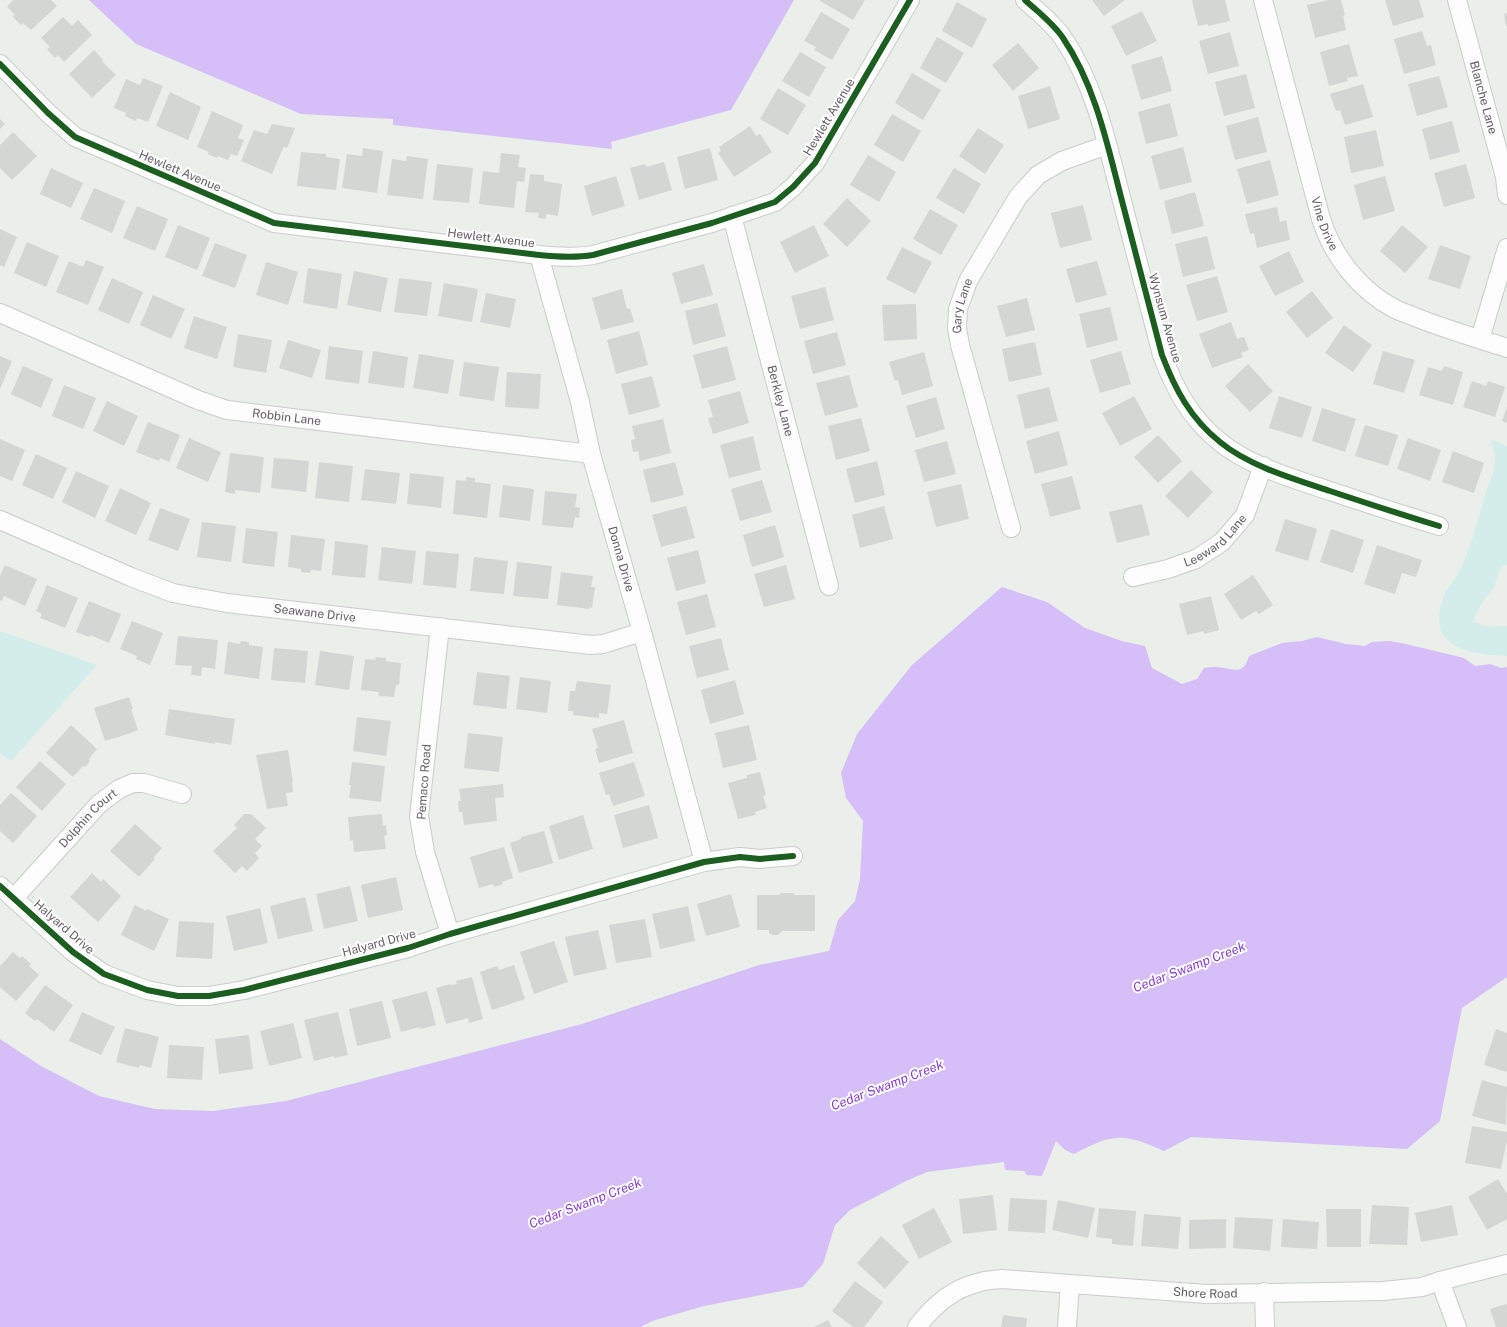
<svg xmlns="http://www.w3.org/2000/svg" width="1507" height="1327" viewBox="0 0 1507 1327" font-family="'Public Sans',sans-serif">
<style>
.green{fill:#d3edeb}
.water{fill:#d6bef9}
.building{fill:#d3d7d4}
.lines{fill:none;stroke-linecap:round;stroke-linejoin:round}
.minor-casing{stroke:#cbcbcb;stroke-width:20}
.minor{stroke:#fcfdfc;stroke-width:18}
.cycleway-casing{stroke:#fff;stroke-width:8}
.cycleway{stroke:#1b5e20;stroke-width:6}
.labels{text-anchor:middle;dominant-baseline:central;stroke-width:4;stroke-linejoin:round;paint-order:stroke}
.street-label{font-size:12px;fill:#645e68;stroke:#fff}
.water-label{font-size:13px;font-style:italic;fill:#883ed0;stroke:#fff}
</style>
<rect width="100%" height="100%" fill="#eaefea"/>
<g class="green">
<path d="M1490,439L1507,446V564L1500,569L1494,587L1481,604L1473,622L1491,627L1507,626V656C1468,654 1424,647 1444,596C1448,586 1457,578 1461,568C1472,544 1478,520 1485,495C1488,485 1494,474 1495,463C1496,455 1493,447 1490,439Z"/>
<path d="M0,631L97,665L11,761L0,753Z"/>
</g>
<g class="water">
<path d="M89,0H794L731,110L611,142L612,149L393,125V119L301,114L136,44Z"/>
<path d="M1002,587L1047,602L1085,628L1122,641L1145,646L1152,668L1182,684L1197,679L1204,668C1208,667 1213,667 1217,667C1232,668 1243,677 1249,656L1282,643L1302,641L1317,637L1346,644L1365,646L1372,642L1390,641L1406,644L1464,658L1475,666L1490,664L1501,668L1507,667V977L1462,1008L1440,1121L1407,1149L1191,1137L1164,1151C1152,1146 1138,1139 1125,1138C1107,1136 1089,1146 1074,1154L1065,1150L1056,1141L1042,1176L1026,1175L1025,1171L1005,1170L1004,1162L927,1172L906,1181L850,1210L835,1225L823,1264L803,1287L704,1306L652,1321L641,1327H0V1039L41,1066L99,1096L155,1109L213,1111L286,1101L582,1024L759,965L829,951L838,920L855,901L860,879L863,821L846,798L841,773L857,734L912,665Z"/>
</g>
<g class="building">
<path d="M13,0H51L57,6L31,30L23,23L21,25L13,17L15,15L7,7Z"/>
<path d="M821,0H865L853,20L820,1Z"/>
<path d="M1092,0H1125L1104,16Z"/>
<path d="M1192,0H1225L1230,21L1208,26V24L1198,26Z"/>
<path d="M1328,0H1341L1345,15L1343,16L1346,30L1315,38L1307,5Z"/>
<path d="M1385,0H1419L1424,17L1393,26Z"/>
<path d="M957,2L987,19L972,48L942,31Z"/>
<path d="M1142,11L1157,41L1126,56L1111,26Z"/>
<path d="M821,12L850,29L832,60L814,50L816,47L804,41Z"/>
<path d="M1507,13V26H1506L1504,14Z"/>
<path d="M63,17L72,26L78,20L92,35L64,62L58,55L55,58L47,49L50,47L41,38Z"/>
<path d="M1422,31L1427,46L1431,45L1436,65L1404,74L1394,39Z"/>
<path d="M1230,32L1239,66L1208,74L1199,41Z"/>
<path d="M937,37L964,53L946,83L920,68Z"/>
<path d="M1018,43L1039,68L1013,91L992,65Z"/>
<path d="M1349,44L1358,76L1347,78L1348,81L1329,86L1320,52Z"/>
<path d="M94,50L103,60L102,61L116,75L92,98L69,74Z"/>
<path d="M800,52L826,67L809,97L782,81Z"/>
<path d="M1162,56L1172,91L1141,100L1131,65Z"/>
<path d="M912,73L941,90L923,120L895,103Z"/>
<path d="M1246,74L1255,108L1224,116L1215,82Z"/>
<path d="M1439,76L1448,107L1417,116L1408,84Z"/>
<path d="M143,78L163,86L148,122L137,118L136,121L125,116L126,113L114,108L126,79L140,85Z"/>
<path d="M1363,84L1373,117L1345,125L1340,110L1336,111L1330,94Z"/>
<path d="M1050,86L1060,119L1028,129L1018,96Z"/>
<path d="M778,88L806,105L788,135L760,119Z"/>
<path d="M170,92L201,107L188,140L156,126Z"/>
<path d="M1170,103L1178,136L1146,144L1138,112Z"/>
<path d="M212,111L243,125L238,138L244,140L237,156L231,154L228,160L218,156L217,158L208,154L209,152L197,147Z"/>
<path d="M892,114L921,131L903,162L874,145Z"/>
<path d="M1258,117L1267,152L1235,160L1226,126Z"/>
<path d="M0,119L5,124L0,129Z"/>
<path d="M1452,121L1460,152L1430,160L1422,129Z"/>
<path d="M272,124L295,128L287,148L284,146L272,174L241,161L254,130L267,134Z"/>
<path d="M750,126L756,136L760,134L772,152L734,177L718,153L721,151L719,147Z"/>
<path d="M978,128L1004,145L985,174L959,156Z"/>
<path d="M1376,130L1384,166L1351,173L1344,137Z"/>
<path d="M13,132L37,156L12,180L0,168V145Z"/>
<path d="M1183,147L1192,182L1160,190L1151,156Z"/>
<path d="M363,148L383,151L377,193L342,188L347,154L362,156Z"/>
<path d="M710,148L718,180L685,189L677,157Z"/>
<path d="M301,152L326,154V157L340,159L336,190L297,186Z"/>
<path d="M501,153L520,155L518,167L526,168L524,182L517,181L514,208L479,204L483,171L499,173Z"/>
<path d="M868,155L896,172L879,202L850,185Z"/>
<path d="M407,156L428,159L423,199L387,195L392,159L406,161Z"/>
<path d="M1270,160L1279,195L1247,204L1237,169Z"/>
<path d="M664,162L672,190L639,200L630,168L645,164L646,167Z"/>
<path d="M437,164L473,168L469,203L433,200Z"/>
<path d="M1466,164L1475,198L1444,207L1434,173Z"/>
<path d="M51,168L83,183L71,208L40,194Z"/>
<path d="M954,168L981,184L964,214L936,198Z"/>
<path d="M530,174L544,175V181L562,184L558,216L546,214V219L538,218L539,213L525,212Z"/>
<path d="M616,176L625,206L592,216L584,186Z"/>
<path d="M1385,176L1395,211L1363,220L1354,185Z"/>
<path d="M94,188L125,201L112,233L80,219Z"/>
<path d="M1195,192L1204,226L1172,234L1164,201Z"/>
<path d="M847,198L871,221L847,247L823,224Z"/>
<path d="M1083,205L1092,240L1060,248L1051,213Z"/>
<path d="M137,206L168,219L155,251L123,238Z"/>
<path d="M1277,207L1280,222L1286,220L1290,240L1257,248L1254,233L1250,234L1245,214Z"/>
<path d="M930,209L958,225L941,255L913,239Z"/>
<path d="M178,225L210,238L197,270L165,257Z"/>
<path d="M814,225L829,256L795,273L780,242Z"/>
<path d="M1402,225L1428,247L1405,273L1380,251Z"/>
<path d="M0,229L17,237L4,267L0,265Z"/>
<path d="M1207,236L1215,269L1183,277L1175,244Z"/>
<path d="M27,242L59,256L46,287L14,273Z"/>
<path d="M215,243L247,255L235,288L202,276Z"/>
<path d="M1440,245L1471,256L1460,289L1428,279Z"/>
<path d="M902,247L932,262L915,294L886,279Z"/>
<path d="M1289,251L1304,282L1275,296L1259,266Z"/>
<path d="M86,260L104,267L88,305L56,292L69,261L83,267Z"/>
<path d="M1097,261L1107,295L1076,303L1066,269Z"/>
<path d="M266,262L298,272L288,305L256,295Z"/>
<path d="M704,264L713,295L681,304L672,273Z"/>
<path d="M308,268L342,274L337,309L303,303Z"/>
<path d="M354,271L388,278L381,312L347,305Z"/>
<path d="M1217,276L1228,312L1197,321L1186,285Z"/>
<path d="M112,278L143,292L129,324L98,310Z"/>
<path d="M399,278L432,282L427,316L394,312Z"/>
<path d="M444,283L478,289L472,322L438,316Z"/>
<path d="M825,287L834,320L800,329L791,296Z"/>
<path d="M622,289L627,309L630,308L634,322L601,330L592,298Z"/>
<path d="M1312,291L1333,318L1307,338L1286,312Z"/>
<path d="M486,293L516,299L510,328L480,322Z"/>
<path d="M153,295L185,309L171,339L140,325Z"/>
<path d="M1027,298L1035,330L1006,337L997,306Z"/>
<path d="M717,303L726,336L693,345L685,311Z"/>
<path d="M916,304L917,339L884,341L882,305Z"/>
<path d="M1110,307L1118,340L1087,348L1079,314Z"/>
<path d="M194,316L227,327L217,359L184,348Z"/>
<path d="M1231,322L1237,339L1244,337L1249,350L1241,353L1243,357L1212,368L1199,334Z"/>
<path d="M1344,325L1372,345L1353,372L1325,353Z"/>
<path d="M639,331L648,365L616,374L607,340Z"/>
<path d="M837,332L846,365L813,374L804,341Z"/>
<path d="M238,334L272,340L266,373L233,367Z"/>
<path d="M288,340L321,350L312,378L279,368Z"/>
<path d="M1035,342L1042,375L1009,382L1002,349Z"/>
<path d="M329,346L363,351L359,384L325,379Z"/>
<path d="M727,346L736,380L702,389L693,355Z"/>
<path d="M373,351L408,357L404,388L368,383Z"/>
<path d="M1121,351L1131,384L1100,393L1090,360Z"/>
<path d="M1383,351L1415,360L1404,393L1373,384Z"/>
<path d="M924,352L933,386L902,395L898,380L895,381L889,362Z"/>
<path d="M419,354L454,360L448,394L413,388Z"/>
<path d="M0,356L12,361L0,389Z"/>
<path d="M464,362L499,367L494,401L459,396Z"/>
<path d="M1248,364L1273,391L1250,412L1225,386Z"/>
<path d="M23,366L53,379L41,408L11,394Z"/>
<path d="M1444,366L1463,372L1453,405L1419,395L1428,367L1442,371Z"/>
<path d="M507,372L541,374L539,409L505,407Z"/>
<path d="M849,375L858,407L825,416L816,383Z"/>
<path d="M652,376L660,407L629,415L621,384Z"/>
<path d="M1472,381L1486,386L1488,381L1505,387L1495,417L1463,407Z"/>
<path d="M64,385L96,398L83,429L52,416Z"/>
<path d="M1049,387L1058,421L1025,429L1017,395Z"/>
<path d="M740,391L749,423L713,434L708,418L713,417L708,400Z"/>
<path d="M1134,396L1152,429L1120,446L1102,413Z"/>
<path d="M1279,396L1312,407L1302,438L1269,428Z"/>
<path d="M936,397L945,429L916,438L906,406Z"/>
<path d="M107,401L138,416L124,446L93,431Z"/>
<path d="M1507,407V423L1502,421Z"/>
<path d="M1322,408L1356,419L1345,452L1312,441Z"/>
<path d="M861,418L870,451L836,460L828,426Z"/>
<path d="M663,419L671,453L640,461L638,451L633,452L631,440L635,439L632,426Z"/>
<path d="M148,422L180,435L169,462L160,458L159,461L136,452Z"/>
<path d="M1365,425L1398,435L1388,466L1355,456Z"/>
<path d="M1059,431L1068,465L1035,474L1026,441Z"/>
<path d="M1158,435L1182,461L1158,483L1134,457Z"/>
<path d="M753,436L761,470L729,478L720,445Z"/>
<path d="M189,438L221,452L208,482L176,468Z"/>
<path d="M1408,438L1441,450L1430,481L1397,469Z"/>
<path d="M0,439L25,450L12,481L0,476Z"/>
<path d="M947,441L956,474L924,482L915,450Z"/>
<path d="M1453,451L1484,463L1474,493L1442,482Z"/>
<path d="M230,453L264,457L260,493L235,490V494L225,492Z"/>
<path d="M36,454L67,468L53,499L22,485Z"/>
<path d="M274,458L309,461L306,492L271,488Z"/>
<path d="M877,461L885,495L855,503L846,469Z"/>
<path d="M319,462L353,466L349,502L315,498Z"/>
<path d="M675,462L684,495L651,503L643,470Z"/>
<path d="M365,469L400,473L396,504L361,500Z"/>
<path d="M1191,470L1213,492L1188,518L1165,496Z"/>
<path d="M76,471L109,486L95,518L62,502Z"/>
<path d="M410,473L444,477L441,508L407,504Z"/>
<path d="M1072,476L1081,509L1050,517L1041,484Z"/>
<path d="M466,477L475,478V482L491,484L487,518L453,514L456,480L466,481Z"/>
<path d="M762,480L772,512L740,521L731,489Z"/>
<path d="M961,484L969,519L936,527L927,492Z"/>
<path d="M503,485L534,489L530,521L499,517Z"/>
<path d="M120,488L151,503L136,535L105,521Z"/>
<path d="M545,491L577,494L575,507L580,508L579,518L575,517L573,528L542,525Z"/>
<path d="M1142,504L1150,535L1117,543L1109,512Z"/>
<path d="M686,506L695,538L661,547L652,515Z"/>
<path d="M884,506L893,539L860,548L852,515Z"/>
<path d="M160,508L190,519L178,551L148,540Z"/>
<path d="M1285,519L1317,529L1308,561L1275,551Z"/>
<path d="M202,522L236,526L231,562L197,557Z"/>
<path d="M775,525L784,557L752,567L743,535Z"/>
<path d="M246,528L278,532L274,567L242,563Z"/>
<path d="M1331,529L1364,540L1353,573L1320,562Z"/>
<path d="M291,535L325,539L321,571L311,570L310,573L301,572V569L288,567Z"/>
<path d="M335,541L368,545L365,578L332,575Z"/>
<path d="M1377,545L1422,560L1416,577L1402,573L1395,594L1364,584Z"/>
<path d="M382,547L416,551L412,584L378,580Z"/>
<path d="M698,550L706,583L676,591L667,558Z"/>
<path d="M426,551L459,554L456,588L423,585Z"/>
<path d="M474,557L508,561L504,594L470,591Z"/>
<path d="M517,562L552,566L548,599L513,596Z"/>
<path d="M5,565L37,579L25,606L4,596L2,601L0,600V576Z"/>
<path d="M786,565L795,599L764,607L754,574Z"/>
<path d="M561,572L593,576L591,587H595L592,608L589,607V609L557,605Z"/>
<path d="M1253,575L1273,605L1259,614L1256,611L1241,620L1224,594Z"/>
<path d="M47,585L78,598L65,628L40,618L42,614L36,611Z"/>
<path d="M707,594L716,627L686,635L677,602Z"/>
<path d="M1211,596L1219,630L1204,634V631L1187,635L1179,604Z"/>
<path d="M89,601L121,614L109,643L90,635L89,637L76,632Z"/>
<path d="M132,621L163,633L150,665L136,659L137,656L120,649Z"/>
<path d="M178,636L218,640L215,669L202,667L201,676L191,675L192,666L175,665Z"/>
<path d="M721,638L729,670L697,678L689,646Z"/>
<path d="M241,641L249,642V645L263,647L259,679L224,674L228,642L240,644Z"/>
<path d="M274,648L308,651L305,683L271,680Z"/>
<path d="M320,651L354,656L349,690L315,685Z"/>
<path d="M376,657L386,658V661L401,663L399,685H396L394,697L379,696V692L361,690L365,659L375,660Z"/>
<path d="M477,672L510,676L506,709L473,705Z"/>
<path d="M520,677L551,681L547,713L516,709Z"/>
<path d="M735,680L744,714L710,724L701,690Z"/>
<path d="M577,681L611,685L607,714L599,713V718L573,715V711H568L570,691H575Z"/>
<path d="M129,697L133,709H131L138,730L128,734L105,741L94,708Z"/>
<path d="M169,709L235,719L231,745L215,742V744L165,735Z"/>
<path d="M357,717L391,721L386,756L353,751Z"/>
<path d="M624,720L633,753L599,763L595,749L598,748L592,729Z"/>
<path d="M71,725L97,749L89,759L90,761L85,767L83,766L73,777L46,753Z"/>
<path d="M749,725L757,760L723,768L715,733Z"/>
<path d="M468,733L503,737L499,772L464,768Z"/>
<path d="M288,750L293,782H292L293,792L286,793L288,806L267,809L256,755Z"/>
<path d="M40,761L66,784L42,811L16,787Z"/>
<path d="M352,762L385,766L381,802L349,798L351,785H349Z"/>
<path d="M634,762L645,796L613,806L609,794L606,795L599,773Z"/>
<path d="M760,772L766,795L763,796L767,808L755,812L756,815L738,819L728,783L747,778V775Z"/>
<path d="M503,784L504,797L495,798L497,821L464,825L462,812H459L458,801H461L459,789Z"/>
<path d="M11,793L37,816L13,843L0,831V805Z"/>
<path d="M649,805L658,838L623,848L614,815Z"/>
<path d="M244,814H251L266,828L255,839L262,846L255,853L259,858L247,871L242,866L235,873L213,851L237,828L234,825Z"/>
<path d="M382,814L383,826L386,825L387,835L384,836L386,849L354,852L353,840L350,841L348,817Z"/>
<path d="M583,815L593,849L559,860L549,826Z"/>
<path d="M135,824L162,848L153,858L155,859L139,877L110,851Z"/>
<path d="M544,831L553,863L519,873L510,843L521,839V837Z"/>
<path d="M504,847L513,878L502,882L503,884L494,887L493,884L479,888L470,857Z"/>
<path d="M92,873L101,882L103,879L121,896L98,922L70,897Z"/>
<path d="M396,877L403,910L368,918L361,885Z"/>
<path d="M350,886L358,921L324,929L316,894Z"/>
<path d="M780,893H794V895H815V931H782L778,935H773L769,933V930H757V895H780Z"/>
<path d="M731,894L740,927L706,936L697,904Z"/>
<path d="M305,897L313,931L278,939L270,906Z"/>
<path d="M135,905L146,911L147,909L169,919L154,951L121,935Z"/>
<path d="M688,906L695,941L660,949L652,914Z"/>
<path d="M260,908L268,943L234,951L226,916Z"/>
<path d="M645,919L652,957L616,963L609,925Z"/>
<path d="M179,921L214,923L212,959L176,957Z"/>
<path d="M598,930L607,969L574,976L565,937Z"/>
<path d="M554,941L568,982L534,994L520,952Z"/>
<path d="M13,952L20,958L22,956L31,964L29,966L39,975L16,1001L0,987V966Z"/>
<path d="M514,965L525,999L492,1010L480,972L497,966L499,970Z"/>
<path d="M472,977L483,1019L469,1023L468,1018L446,1024L436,988L450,984V985L457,984L456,981Z"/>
<path d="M45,985L73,1005L54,1032L37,1019L35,1021L25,1013Z"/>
<path d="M427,991L436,1025L421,1029L420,1027L401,1032L392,1000Z"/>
<path d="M382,1001L391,1038L357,1046L349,1009Z"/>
<path d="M82,1012L115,1027L101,1055L69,1041Z"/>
<path d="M338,1012L348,1055L334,1058V1056L314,1061L304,1020Z"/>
<path d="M293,1023L302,1058L269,1066L260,1031Z"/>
<path d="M125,1028L159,1037L151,1068L140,1065L139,1068L116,1062Z"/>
<path d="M1496,1029L1507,1033V1072L1484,1065Z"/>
<path d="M249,1035L253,1069L219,1074L215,1039Z"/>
<path d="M169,1045L204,1047L202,1080L167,1078Z"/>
<path d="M1482,1080L1507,1087L1506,1125L1472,1116Z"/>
<path d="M1472,1126L1507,1132V1140L1501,1169L1465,1163Z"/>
<path d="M1498,1179L1507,1194V1219L1487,1230L1468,1197Z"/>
<path d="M993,1195L997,1230L963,1234L959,1199Z"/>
<path d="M1010,1198L1047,1200L1045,1233L1008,1231Z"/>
<path d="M1058,1200L1095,1208L1088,1238L1052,1230Z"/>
<path d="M1372,1205L1409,1207L1407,1245L1369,1244Z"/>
<path d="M1452,1205L1458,1235L1421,1242L1415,1213Z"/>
<path d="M934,1208L952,1242L919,1259L902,1225Z"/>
<path d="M1099,1208L1136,1211L1133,1246L1112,1244V1239L1096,1237Z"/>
<path d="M1326,1209H1361V1247H1327Z"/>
<path d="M1144,1214L1181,1217L1178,1249L1141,1246Z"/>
<path d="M1235,1217L1273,1219L1270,1251L1233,1248Z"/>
<path d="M1226,1219V1248L1189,1249V1220Z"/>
<path d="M1283,1219L1319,1222L1317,1249L1281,1247Z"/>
<path d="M881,1236L909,1262L885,1289L857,1263Z"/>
<path d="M855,1281L883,1302L864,1327H853L832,1311Z"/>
<path d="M1507,1304V1327H1496L1490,1309Z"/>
<path d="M1003,1315L1027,1318L1026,1327H1001Z"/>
<path d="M828,1320L832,1327H814Z"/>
</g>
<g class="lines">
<defs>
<g id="minor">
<path d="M1025,0C1038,12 1053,23 1063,38C1095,85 1107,143 1121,197C1135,249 1148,302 1162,355C1175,389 1190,418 1220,442C1249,466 1294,479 1330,491C1366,503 1403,515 1439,526"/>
<path id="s1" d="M1263,0L1321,219C1333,256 1360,291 1395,309C1401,312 1408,314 1415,317C1445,329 1476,338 1507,348"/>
<path id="s2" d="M1457,0L1505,177L1507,195"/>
<path d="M0,64L48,113L75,137L274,223L539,255C558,257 575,258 593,255L712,223L775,202L793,187L815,163L910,0"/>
<path id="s3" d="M732,216L829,586"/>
<path id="s4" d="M539,255L580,402L591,454L642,632L704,862"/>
<path id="s5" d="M0,313L198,400L227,410L591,454"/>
<path d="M1480,339L1507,248"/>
<path id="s6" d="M0,520L131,577L173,593L227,603L591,645L603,644L642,632"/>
<path id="s7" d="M1011,528L960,345L957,328L958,309L968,281L1018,197L1038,175L1062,161L1107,145"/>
<path id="s8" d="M1133,577L1168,569L1196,559L1222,542L1245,515L1263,466"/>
<path d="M440,627L419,816L425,852L450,934"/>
<path d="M0,886L73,952L104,974L147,990L178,996H209L244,990L408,948L450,934L704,862L740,857L760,859L793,856"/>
<path id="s9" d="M14,898L99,804L119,789L133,783H144L182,794"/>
<path d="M1440,1281L1457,1327"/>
<path d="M1264,1292L1265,1327"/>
<path id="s10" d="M917,1327C932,1307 953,1289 977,1283C985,1280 994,1280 1002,1279L1207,1294L1383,1291L1422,1287L1440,1281L1507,1264"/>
<path d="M1067,1327L1070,1284"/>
</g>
</defs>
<use href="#minor" class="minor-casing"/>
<use href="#minor" class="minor"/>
<defs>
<g id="cycleway">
<path d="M1025,0C1038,12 1053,23 1063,38C1095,85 1107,143 1121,197C1135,249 1148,302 1162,355C1175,389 1190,418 1220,442C1249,466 1294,479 1330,491C1366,503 1403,515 1439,526"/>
<path d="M0,64L48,113L75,137L274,223L539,255C558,257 575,258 593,255L712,223L775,202L793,187L815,163L910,0"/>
<path d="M0,886L73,952L104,974L147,990L178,996H209L244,990L408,948L450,934L704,862L740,857L760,859L793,856"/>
</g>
</defs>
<use href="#cycleway" class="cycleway-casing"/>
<use href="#cycleway" class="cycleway"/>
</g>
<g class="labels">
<g class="street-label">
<text stroke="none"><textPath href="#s2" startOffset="101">Blanche Lane</textPath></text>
<text transform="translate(829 117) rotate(-59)">Hewlett Avenue</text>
<text transform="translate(180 171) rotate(23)">Hewlett Avenue</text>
<text stroke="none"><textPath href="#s1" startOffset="232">Vine Drive</textPath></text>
<text transform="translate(491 238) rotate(7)">Hewlett Avenue</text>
<text stroke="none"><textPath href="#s7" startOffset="230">Gary Lane</textPath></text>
<text transform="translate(1165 318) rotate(74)">Wynsum Avenue</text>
<text stroke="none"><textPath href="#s3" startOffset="191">Berkley Lane</textPath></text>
<text stroke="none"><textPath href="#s5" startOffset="307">Robbin Lane</textPath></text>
<text stroke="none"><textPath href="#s8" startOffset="92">Leeward Lane</textPath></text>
<text stroke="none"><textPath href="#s4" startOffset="315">Donna Drive</textPath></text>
<text stroke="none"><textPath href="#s6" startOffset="331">Seawane Drive</textPath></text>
<text transform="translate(424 782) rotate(-86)">Pemaco Road</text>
<text stroke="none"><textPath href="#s9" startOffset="109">Dolphin Court</textPath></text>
<text transform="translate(64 927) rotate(41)">Halyard Drive</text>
<text transform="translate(379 943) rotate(-15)">Halyard Drive</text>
<text stroke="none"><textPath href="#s10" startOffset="305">Shore Road</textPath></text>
</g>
<g class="water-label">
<text transform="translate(1189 967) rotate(-21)">Cedar Swamp Creek</text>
<text transform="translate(887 1085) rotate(-21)">Cedar Swamp Creek</text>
<text transform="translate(585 1203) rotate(-21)">Cedar Swamp Creek</text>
</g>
</g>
</svg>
